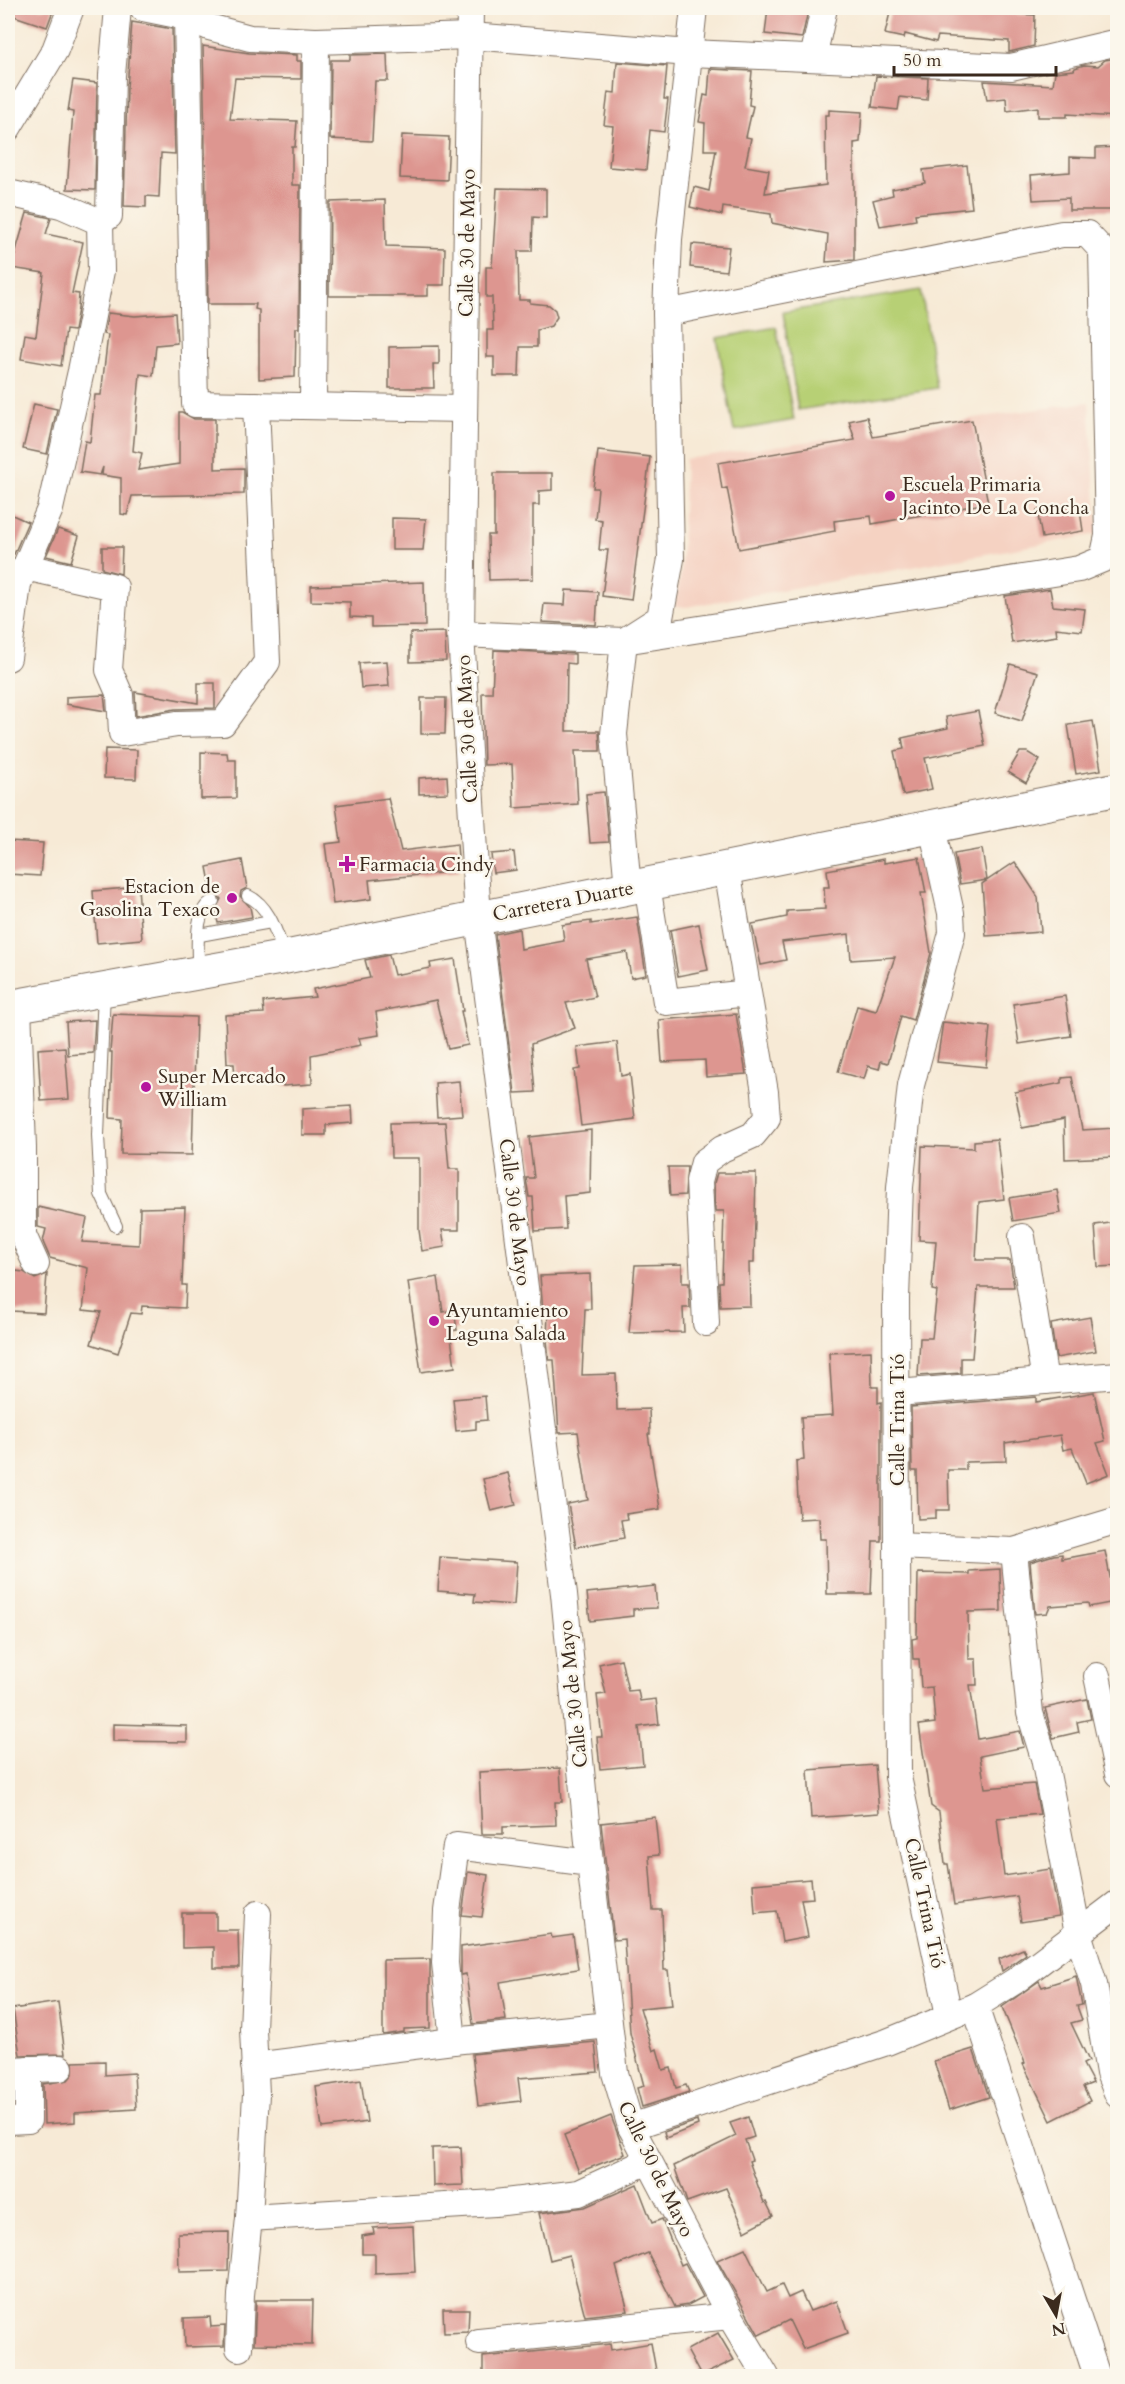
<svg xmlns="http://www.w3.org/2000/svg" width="1125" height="2384" viewBox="0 0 1125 2384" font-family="Cardo,serif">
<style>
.built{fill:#f5d2c2}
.green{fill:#b7d075;stroke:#797d4a;stroke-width:1.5}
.building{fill:#dd9690}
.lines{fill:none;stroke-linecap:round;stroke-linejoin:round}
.lane-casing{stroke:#7d6d5e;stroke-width:14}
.street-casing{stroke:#7d6d5e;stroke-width:28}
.primary-casing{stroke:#7d6d5e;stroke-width:35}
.lane{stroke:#fff;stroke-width:12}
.street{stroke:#fff;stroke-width:26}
.primary{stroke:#fff;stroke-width:33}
.poi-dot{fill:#b5179e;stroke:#fbf7ec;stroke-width:2}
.labels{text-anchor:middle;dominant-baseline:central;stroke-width:5;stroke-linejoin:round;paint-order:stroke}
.street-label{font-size:20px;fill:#3b2a1e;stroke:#fbf7ec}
.poi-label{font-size:20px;fill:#3b2a1e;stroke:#fbf7ec;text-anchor:start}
</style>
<rect width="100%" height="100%" fill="#fbf7ec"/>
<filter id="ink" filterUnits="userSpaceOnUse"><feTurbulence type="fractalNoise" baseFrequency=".0167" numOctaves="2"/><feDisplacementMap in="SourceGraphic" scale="12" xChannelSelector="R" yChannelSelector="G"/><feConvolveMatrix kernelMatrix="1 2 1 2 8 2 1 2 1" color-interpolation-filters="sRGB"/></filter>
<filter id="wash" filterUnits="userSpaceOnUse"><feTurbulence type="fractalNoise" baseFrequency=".008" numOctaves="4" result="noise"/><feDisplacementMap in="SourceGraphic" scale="24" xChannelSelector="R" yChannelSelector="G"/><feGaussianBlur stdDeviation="1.35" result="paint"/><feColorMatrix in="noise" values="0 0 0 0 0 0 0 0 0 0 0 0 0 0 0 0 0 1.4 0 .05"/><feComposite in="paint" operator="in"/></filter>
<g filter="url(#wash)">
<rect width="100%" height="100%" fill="#f7ead6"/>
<path class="built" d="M1089,402L1098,534L686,607L675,606L681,574L685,459Z"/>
<g class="green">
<path d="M921,290L937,388L798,410L783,312Z"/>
<path d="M776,327L794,420L734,431L717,338Z"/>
</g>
<g id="blocks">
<g class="building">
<path d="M8,8H54L47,27L8,14Z"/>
<path d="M768,8L808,11L802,38L765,34Z"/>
<path d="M891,8H989V13L1035,15L1034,46L1009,52V41L938,36L936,42L905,34L904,38L885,34Z"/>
<path d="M132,22L172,29L175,154L161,153L159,197L146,196V207L124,206L127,88Z"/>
<path d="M203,46L249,53L297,55V61H301V79L235,78L230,119L297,121L295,147H292V185H300L299,328H296L295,377L259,379V310L255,309L256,304H208Z"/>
<path d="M387,54L388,81H375L372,141L330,139L331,60H350V55Z"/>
<path d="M1118,58V117L1067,114V117H1038V107L1007,111L1006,98L987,100L984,81L1053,85L1055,72L1074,70L1075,68L1084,65L1098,66L1105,60Z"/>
<path d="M617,62L667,66L664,99H668L664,132L650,130L646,170L609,167L613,126L604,125L608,92L615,93Z"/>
<path d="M710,69L752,71L749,105L753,106L746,137L751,138L745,166L769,170L765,193L826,185L825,115H829V110L862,112L860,142L854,143V260L826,262L828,234L772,223L771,214L723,207L722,215L690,207L694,187L709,191L716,150H704L705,123L699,122L704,95L708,96Z"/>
<path d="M876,76L928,78L927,100L900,97L898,110L872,107Z"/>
<path d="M73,80L97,83L95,190L67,189L73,112L68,111Z"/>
<path d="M402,135L449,137L447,180L400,178Z"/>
<path d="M1118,147V210H1069V198L1033,200L1031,175L1070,172V157L1096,158V148Z"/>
<path d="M967,165L972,208L915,214L916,220L880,226L873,200L893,195L892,189L925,183L923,170Z"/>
<path d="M497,188L546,189V218L533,217L532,251H518L519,300H530V303L549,305L555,310L557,317L551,326L537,330V347H520L519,376H494V357H487V330H493L492,297H486V267H492Z"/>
<path d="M385,200L386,246L445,248L444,285H428V296H329L330,202Z"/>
<path d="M27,213L51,218L46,234L83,242L72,293L79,294L78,309L74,331L66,330L61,366L21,359L25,334L36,336L44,273L11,268Z"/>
<path d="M692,244L729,247L726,271L690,267Z"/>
<path d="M108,313L135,316L175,313L177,343L156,345L153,376L140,374L133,451L142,453L138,470L179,464V412H182L194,419H215V469L244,468V494L132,496L127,515L121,514V478L102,475L103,467L100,475L80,472L85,441L90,442L95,395H101L108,335L104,334Z"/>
<path d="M439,346V364H433L434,388H389V347Z"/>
<path d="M34,404L57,409L47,454L23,449Z"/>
<path d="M867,417L873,437L972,420L988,503L872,524L871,516L834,521L835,531L739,549L727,488L722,489L718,463L855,440L849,421Z"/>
<path d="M598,451L650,457L631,600L602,596L608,550H599L602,520L595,519L598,488H593Z"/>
<path d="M494,473H552V490L539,491V505H533V579L489,580L488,535H494Z"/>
<path d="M1079,504L1083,531L1042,538L1037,510Z"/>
<path d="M8,513L28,522L14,554L8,552Z"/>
<path d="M392,518L426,519L423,550H392Z"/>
<path d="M58,529L79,536L71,562L46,556Z"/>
<path d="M102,547H122L121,574L102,569Z"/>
<path d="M424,582L425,626L371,627V618L350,617V602L311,601V586Z"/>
<path d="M1050,589L1053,606L1085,609L1082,631L1056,628L1057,636L1012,643L1005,596Z"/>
<path d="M566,590L598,592L596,625L542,622L544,604L565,605Z"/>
<path d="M445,632L446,661L410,662V633Z"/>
<path d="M494,650L575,654V664L567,663L566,731H599L600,747V751H575L578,804L514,808L512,764L484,765L482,693H492Z"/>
<path d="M387,661L389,686L361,688L359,663Z"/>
<path d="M1010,664L1038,672L1022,721L995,713Z"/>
<path d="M198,683H215V708L175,709L136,716L135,692L198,703Z"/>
<path d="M104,695L106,711L66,704V697Z"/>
<path d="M421,698H446L445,734H421Z"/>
<path d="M978,711L985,746L925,758L932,789L903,795L894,751L904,749L902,738L948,728L946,717Z"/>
<path d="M1093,721L1101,770L1076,774L1068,725Z"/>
<path d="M105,749L137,750L136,779L104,778Z"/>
<path d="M201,752L227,753L228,760H236V798L201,799Z"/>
<path d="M1020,752H1027L1040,760L1026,783L1008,772Z"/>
<path d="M447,776L448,793L419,794V778Z"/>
<path d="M604,792L609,842L590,843L586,794Z"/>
<path d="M388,798L401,851L457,844L459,871L369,880L371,899L333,904L325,844L341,842L336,805Z"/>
<path d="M8,841L43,843L40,876L8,874Z"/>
<path d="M982,849L987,880L960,884L954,854Z"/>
<path d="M514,852L516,870L493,873L491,854Z"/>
<path d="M919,857L926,893H921L931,953L913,1020L901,1016L888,1063L881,1061L879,1069L868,1066L864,1079L838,1072L857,1006L876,1011L895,957L851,960L849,934L782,942L786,960L761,965L752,924L787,917V911L825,909L824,887H829L827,870L884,859V863Z"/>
<path d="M242,860L247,888L241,891L240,896L250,907L252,917L218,923L215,910L221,899L217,894L212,893L207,867Z"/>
<path d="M1015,862L1038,897L1041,932L986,936L982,884Z"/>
<path d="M138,887L142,939L97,943L93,891Z"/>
<path d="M637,917L646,975L631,978L627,952L586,959L595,997L566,1003L575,1028L531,1044L535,1092L515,1093L495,934L519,929L521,949L564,941L562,925L591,921V924Z"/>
<path d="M699,924L708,970L678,976L670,930Z"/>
<path d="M389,955L394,975L431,968L430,963L455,959L463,1011H461L468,1045L448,1049L436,1000L376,1012L379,1035L359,1038L361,1045L311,1055L312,1084L283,1086V1076L235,1079L234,1064H227L225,1015L264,1013L263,1002L315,997L313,989L370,978L365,960Z"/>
<path d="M1065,996L1071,1036L1019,1044L1013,1004Z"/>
<path d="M113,1014L196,1017L192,1155L121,1154L122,1119L110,1118L112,1052H110Z"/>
<path d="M736,1014L746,1074L706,1077L705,1060L662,1062L659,1020Z"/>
<path d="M95,1020L93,1053L68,1055L66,1022Z"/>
<path d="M943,1022L990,1027L986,1067L937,1062Z"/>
<path d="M617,1042L621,1076L630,1074L635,1119L581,1126L574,1070L580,1069L577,1047Z"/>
<path d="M65,1047L69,1099L41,1101L38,1049Z"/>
<path d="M1072,1077L1082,1130L1116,1128L1117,1157L1065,1159L1064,1120L1022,1128L1015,1092L1062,1083V1078Z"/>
<path d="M459,1081L462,1115L437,1117L435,1083Z"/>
<path d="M352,1106L353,1123L326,1125V1135H302V1109Z"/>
<path d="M445,1122L449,1169H459V1230H442L445,1247L422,1251L419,1230V1158H391L390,1123Z"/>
<path d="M591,1130L590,1193L564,1196L566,1229L535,1231L533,1197H529L526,1178H534L529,1137Z"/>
<path d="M997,1139L1004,1199L979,1202L976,1260H1010L1014,1287H978L972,1358H961V1373L918,1376L920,1338H932L937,1291L932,1290L936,1241L919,1240L922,1146L974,1148V1141Z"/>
<path d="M668,1167H687L685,1195L670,1196Z"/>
<path d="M717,1173H756L754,1263H749L750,1306L720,1307L719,1282H722L724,1211H715L714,1183Z"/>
<path d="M1057,1190L1061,1213L1013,1221L1009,1198Z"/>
<path d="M38,1207L87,1218L82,1242L139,1245L140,1208L185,1207L182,1285H186L185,1308L142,1306L141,1314L131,1313L118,1353L91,1344L101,1312L83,1310L88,1268L50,1258L43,1242L46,1229L38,1227Z"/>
<path d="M1118,1222V1266L1098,1267L1095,1225Z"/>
<path d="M682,1264V1283H689L690,1308H683L684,1332L629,1333L635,1265Z"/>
<path d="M16,1271L24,1272L35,1279L47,1274L44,1313L12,1311Z"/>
<path d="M590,1274L591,1309H585L582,1375L616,1374L617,1410L649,1409L650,1434H648L660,1509L626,1514L627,1519L621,1520L624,1538L576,1547L568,1504L588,1500L578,1432L559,1433L554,1360H549L547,1340L548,1311H543L540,1276Z"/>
<path d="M438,1277L443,1312L454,1310L457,1330L450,1331L455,1367L421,1372L408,1282Z"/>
<path d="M1090,1317L1096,1351L1056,1358L1051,1324Z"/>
<path d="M871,1351L872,1387H878V1403L881,1402V1541H873L871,1594H827L826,1539H820L819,1518L799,1519L796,1461L804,1460L801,1417L833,1415L829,1353Z"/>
<path d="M1094,1392L1105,1441L1097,1443L1109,1474L1086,1483L1072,1448L1063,1450L1060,1435L1005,1443L1006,1461L966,1462V1470H948L949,1510H936V1518L918,1519L917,1471H912L911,1407L1036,1397V1402Z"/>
<path d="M485,1396L487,1420L476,1421V1429L456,1431L453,1399Z"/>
<path d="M508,1473L516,1505L491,1511L483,1479Z"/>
<path d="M1105,1551L1115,1602L1089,1607L1088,1603L1050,1606L1047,1613L1035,1614L1030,1562L1054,1555L1062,1554V1559Z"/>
<path d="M440,1557L517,1562L514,1605L474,1602L475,1594L438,1591Z"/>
<path d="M1000,1569L1001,1611L968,1612L969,1659H976L977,1685H970L978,1739L1020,1731L1024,1747L980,1756L985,1788L1034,1784L1040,1814L997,1818L1004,1876L1050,1869L1059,1916L1021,1922L1017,1896L954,1905L948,1864H945L939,1812L931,1806L919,1725L935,1723L932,1687L921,1688L919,1659H913L912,1639L917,1638L918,1573L969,1574V1571Z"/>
<path d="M655,1586L657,1608L633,1609V1616L590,1621L587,1593Z"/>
<path d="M621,1659L628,1691L638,1690L640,1701L656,1699L659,1724L639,1727L643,1765L600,1769L597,1737H602L597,1695L606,1694L599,1664Z"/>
<path d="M1087,1699L1091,1719L1077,1722L1079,1732L1053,1738L1045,1708Z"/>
<path d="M113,1724L187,1726V1742L113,1741Z"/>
<path d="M875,1765L879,1813L811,1818L808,1770Z"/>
<path d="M560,1768L562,1802H555L556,1825L503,1827V1834H482L479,1772Z"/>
<path d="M655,1817L659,1855L649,1856L653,1910H662L664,1970H668L672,2005L640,2008L653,2051L657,2049L663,2070L671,2068L676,2088L686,2085L689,2092L642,2107L637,2088L644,2086L630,2033L624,1939L614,1940L601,1823Z"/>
<path d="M468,1872L488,1875L482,1917L462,1915Z"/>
<path d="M811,1879L813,1898L801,1899L808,1937L782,1942L777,1911L755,1913L753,1884Z"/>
<path d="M182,1913H216V1930H238L239,1968H214V1947L182,1948Z"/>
<path d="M551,1934L552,1938L573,1935L578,1969L500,1982L506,2020L473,2024L466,1974L461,1975V1947Z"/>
<path d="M1023,1949L1026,1954L1002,1971L999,1959Z"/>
<path d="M430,1959V2028L404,2029V2032L383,2035V1960Z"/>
<path d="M1076,1976L1082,2005L1077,2006L1082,2020L1071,2023L1089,2061L1083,2064L1093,2083L1083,2087L1090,2101L1051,2121L1023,2064L1025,2063L1002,2007L1039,1981L1042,1987Z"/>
<path d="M58,2002L65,2054L20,2055L13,2009Z"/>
<path d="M595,2042L598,2072L518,2078L521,2101L478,2106L472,2054Z"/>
<path d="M973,2049L989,2097L949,2110L934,2061Z"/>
<path d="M105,2061V2075L134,2073L136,2109L75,2113V2122L44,2124L43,2084L68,2080L73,2074V2062Z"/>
<path d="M361,2080L367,2122L322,2128L316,2087Z"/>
<path d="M611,2116L625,2154L579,2172L564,2135Z"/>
<path d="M748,2117L754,2137L745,2140L752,2160L749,2161L764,2203L766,2202L773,2216L745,2231L726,2188L687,2202L674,2166L736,2136L730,2123Z"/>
<path d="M697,2121L698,2125L666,2138L664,2132Z"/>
<path d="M461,2147L463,2185L433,2186L432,2148Z"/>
<path d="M637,2184L652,2223L662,2219L681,2265L685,2263L703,2297L688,2305L675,2307L648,2253L616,2266L628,2311L585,2316L569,2255L550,2260L539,2213L585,2207Z"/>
<path d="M413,2226L415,2272L375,2274V2254H362V2236L374,2234L373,2228Z"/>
<path d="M229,2232L228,2271L179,2272L178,2233Z"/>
<path d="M745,2248L767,2292L782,2285L788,2298L801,2292L810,2311L837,2301L848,2333L803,2349L789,2320L759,2335L717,2260Z"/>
<path d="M256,2300H313L312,2345L254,2344Z"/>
<path d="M443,2309H469L468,2332L444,2333Z"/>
<path d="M210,2317L211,2327L225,2326L224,2346L185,2347L184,2318Z"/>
<path d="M718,2333L734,2360L701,2376L687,2350Z"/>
<path d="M651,2343L657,2376H483V2357L610,2344L611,2350Z"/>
</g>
</g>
</g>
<g filter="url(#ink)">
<use href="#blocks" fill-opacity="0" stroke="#7d6d5e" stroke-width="1.5"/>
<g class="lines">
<defs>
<g id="lane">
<path d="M248,896C270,906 277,935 285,956"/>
<path d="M200,935L271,922"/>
<path d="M198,972C199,952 192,911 213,901"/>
<path d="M104,991L98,1135L101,1194L116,1226"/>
</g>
<g id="street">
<path d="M143,8L187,17L209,27L250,38L316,41L470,36L690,53L1011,67L1118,42"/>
<path d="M470,8L461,634L478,918L564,1594L590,1863L615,2073L631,2127L730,2316L766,2376"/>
<path d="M187,17L195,404L464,409"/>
<path d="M813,58L824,8"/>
<path d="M8,128L55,50L71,8"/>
<path d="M8,193L61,205L100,222L101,271L81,371L50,509L18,584L8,658"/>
<path d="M100,222L109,216L112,75L118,8"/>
<path d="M313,406L316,41"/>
<path d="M25,567L115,587L109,670L120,695L122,733L177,724L223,723L267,662L256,405"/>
<path d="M461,634L624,641L1079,569L1103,559L1108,536L1102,250L1087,234H1062L666,313"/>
<path d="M932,827L951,913L952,933L911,1085L900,1187L896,1299L898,1777L949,2015"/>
<path d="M647,885L666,1002L748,993"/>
<path d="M628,888L614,734L624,641L660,618L671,559L666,313L669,239L694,8"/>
<path d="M18,1005L23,1148V1235L36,1264"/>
<path d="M1022,1237L1045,1381"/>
<path d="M706,1323L699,1181L704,1162L722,1149L753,1135L767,1118L765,1092L727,869"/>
<path d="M897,1393L1118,1375"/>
<path d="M1118,1520L1014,1551L1030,1713L1044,1758L1078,1933L1094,1984L1109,2073L1118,2095"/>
<path d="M897,1546L1014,1551"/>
<path d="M1097,1676L1118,1774"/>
<path d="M975,2006L1097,2376"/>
<path d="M453,2041L445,1963L447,1911L456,1846L590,1863"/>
<path d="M254,2066L453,2041L609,2025"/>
<path d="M8,2070L60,2068"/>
<path d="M8,2121L28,2120V2069"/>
<path d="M631,2127L887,2042L975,2006L1015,1981L1118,1903"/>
<path d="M249,2218L495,2203L579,2193L648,2161"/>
<path d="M479,2342L730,2316"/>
<path d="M239,2348L241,2295L249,2218L256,2094L253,2029L258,1914"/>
</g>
<path id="primary" d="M8,1007L286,957L1118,789"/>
</defs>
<use href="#lane" class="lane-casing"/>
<use href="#street" class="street-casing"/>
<use href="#primary" class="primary-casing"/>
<use href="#lane" class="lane"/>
<use href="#street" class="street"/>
<use href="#primary" class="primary"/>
</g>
</g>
<g class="poi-dot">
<circle cx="890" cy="496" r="6"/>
<path d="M344 855h6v6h6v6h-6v6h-6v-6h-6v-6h6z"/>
<circle cx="232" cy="898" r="6"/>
<circle cx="146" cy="1087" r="6"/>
<circle cx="434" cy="1321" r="6"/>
</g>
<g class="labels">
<g class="street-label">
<text transform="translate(467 243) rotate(-89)">Calle 30 de Mayo</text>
<text transform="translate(467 729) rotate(-93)">Calle 30 de Mayo</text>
<text transform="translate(563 901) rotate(-11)">Carretera Duarte</text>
<text transform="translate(515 1212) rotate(83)">Calle 30 de Mayo</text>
<text transform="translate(897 1420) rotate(-90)">Calle Trina Tió</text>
<text transform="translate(573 1694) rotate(-96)">Calle 30 de Mayo</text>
<text transform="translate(925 1903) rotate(78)">Calle Trina Tió</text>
<text transform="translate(656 2169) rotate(64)">Calle 30 de Mayo</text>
</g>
<g class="poi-label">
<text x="902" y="484">Escuela Primaria<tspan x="902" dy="23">Jacinto De La Concha</tspan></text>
<text x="359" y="864">Farmacia Cindy</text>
<text x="220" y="886" text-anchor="end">Estacion de<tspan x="220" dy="23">Gasolina Texaco</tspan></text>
<text x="158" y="1076">Super Mercado<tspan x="158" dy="23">William</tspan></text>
<text x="446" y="1310">Ayuntamiento<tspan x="446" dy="23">Laguna Salada</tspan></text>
</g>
</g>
<rect width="1125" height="2384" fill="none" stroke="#fbf7ec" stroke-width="30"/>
<g transform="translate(1056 2315) rotate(170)" stroke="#fbf7ec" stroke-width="4.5" paint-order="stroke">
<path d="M0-4.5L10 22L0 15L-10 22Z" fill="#3b2a1e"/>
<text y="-9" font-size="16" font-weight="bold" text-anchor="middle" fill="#3b2a1e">N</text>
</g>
<path d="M894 66v9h162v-9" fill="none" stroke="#3b2a1e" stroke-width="3"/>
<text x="903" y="66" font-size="18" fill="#3b2a1e" stroke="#fbf7ec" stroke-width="4.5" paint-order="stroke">50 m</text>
</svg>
